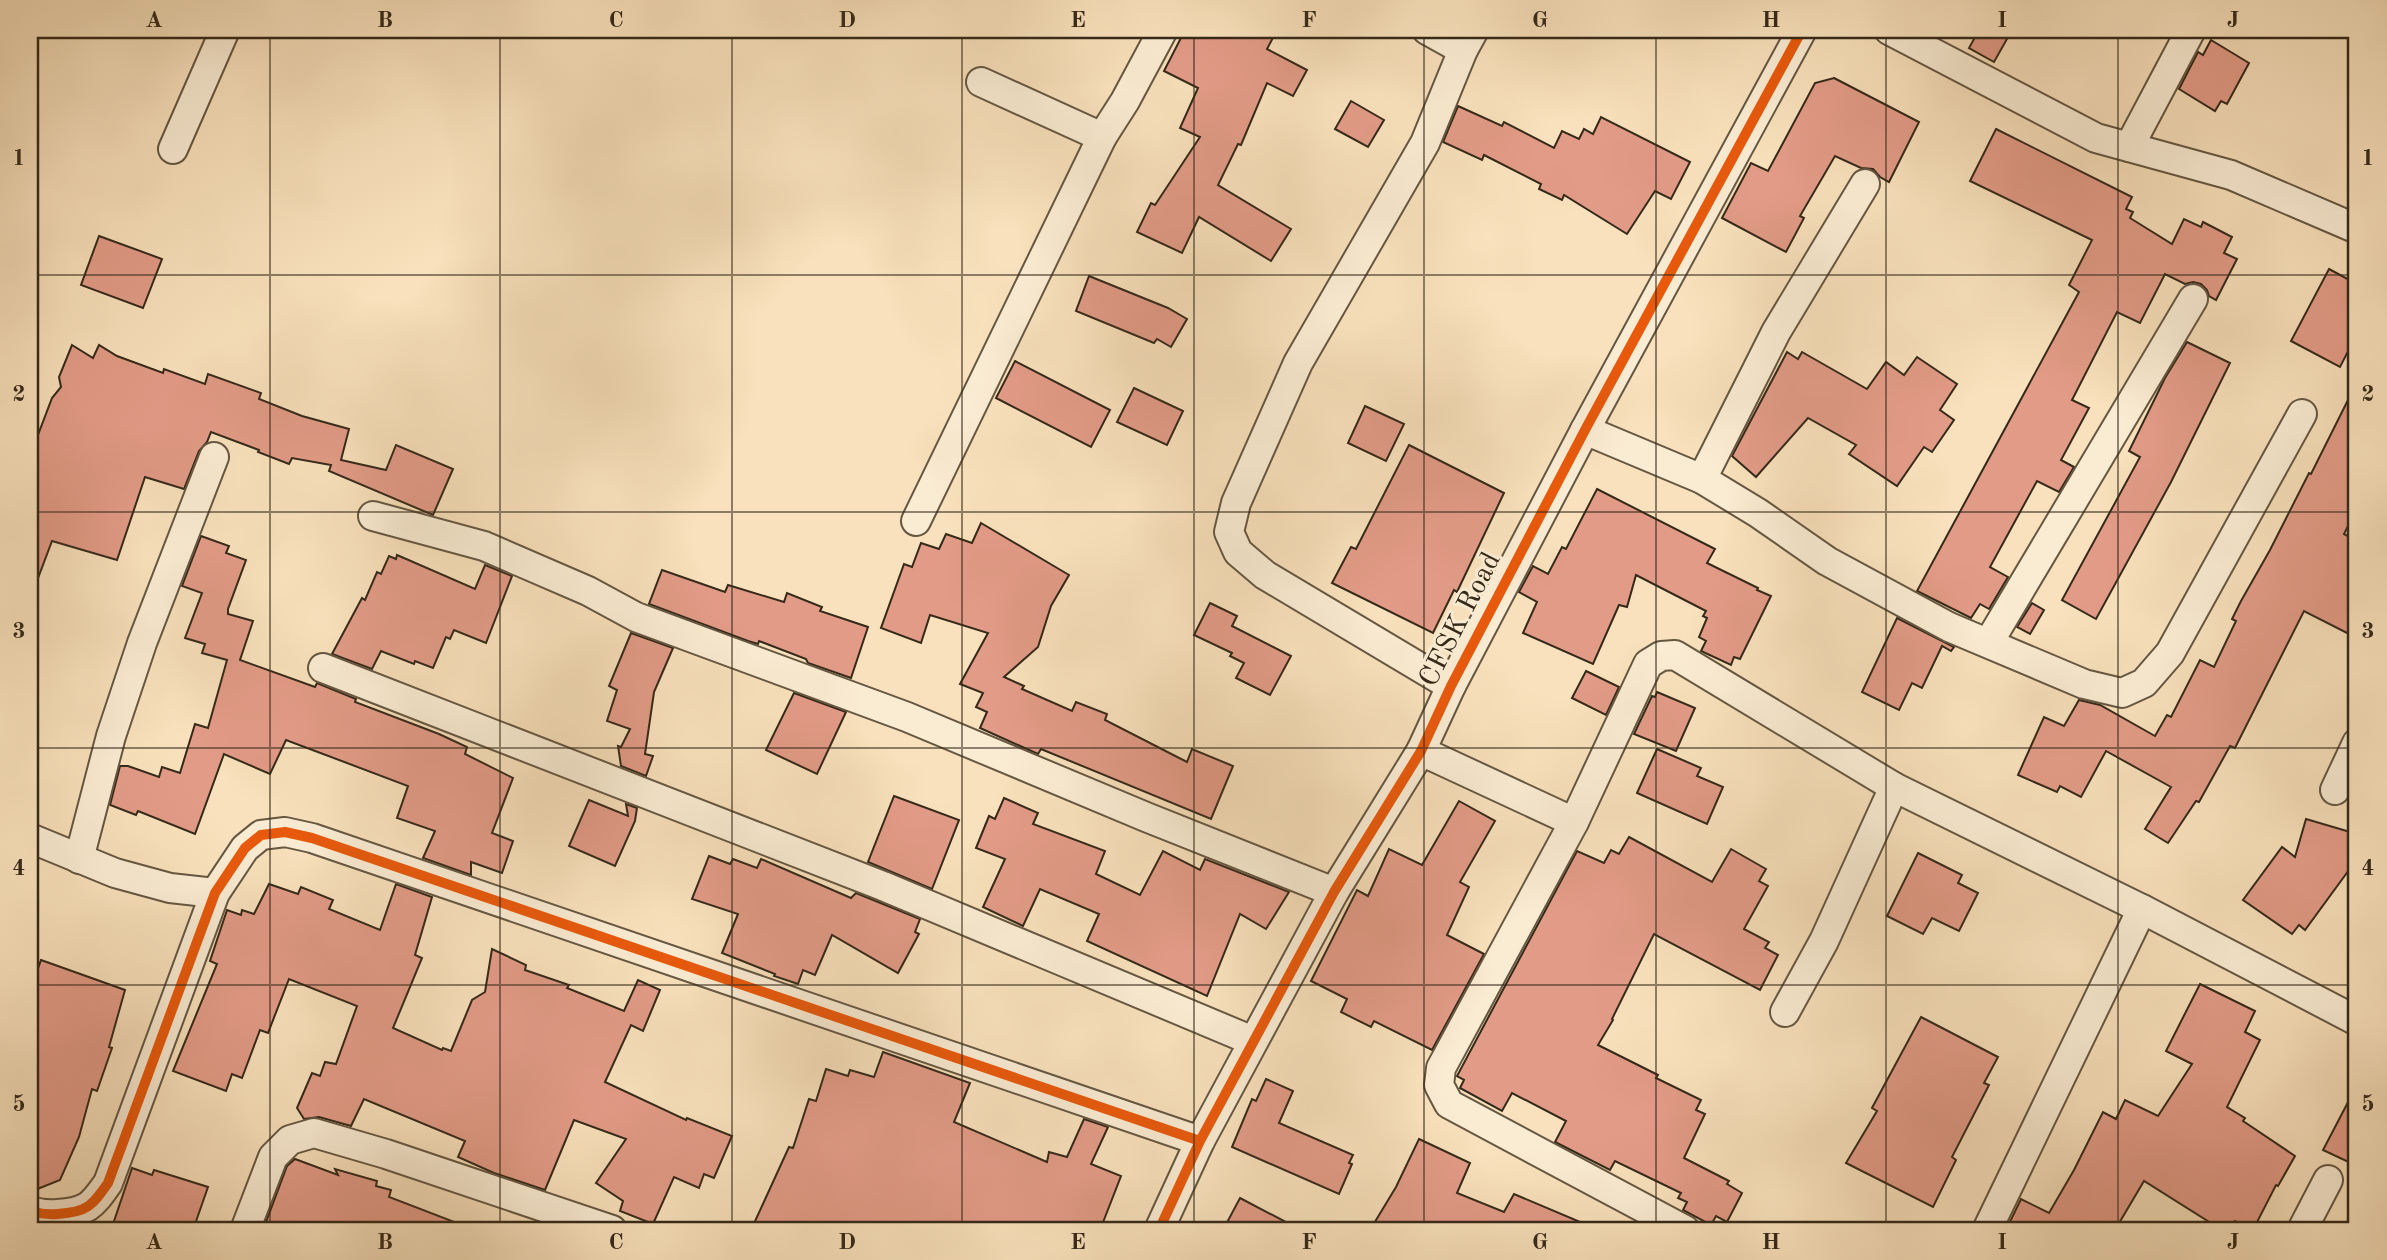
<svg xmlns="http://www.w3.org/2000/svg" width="2387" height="1260" viewBox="0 0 2387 1260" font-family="'Old Standard TT',serif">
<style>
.building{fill:#e29b87;stroke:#352919;stroke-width:2}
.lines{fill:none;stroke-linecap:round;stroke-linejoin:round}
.street-casing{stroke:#665742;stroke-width:32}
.street{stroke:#faecd3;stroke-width:28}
.cycleway-casing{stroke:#faecd3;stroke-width:15}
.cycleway{stroke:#e8590c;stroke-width:10}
.grid{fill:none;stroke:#352919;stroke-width:2;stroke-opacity:0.55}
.labels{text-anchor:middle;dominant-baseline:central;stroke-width:6;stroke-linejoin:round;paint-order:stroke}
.street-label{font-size:28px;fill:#352919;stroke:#faecd3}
.neatline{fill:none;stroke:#352919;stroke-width:2.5}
.grid-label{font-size:23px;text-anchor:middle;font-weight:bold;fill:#352919}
</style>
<rect width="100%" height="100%" fill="#f8e1bc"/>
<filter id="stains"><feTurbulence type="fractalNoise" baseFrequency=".00286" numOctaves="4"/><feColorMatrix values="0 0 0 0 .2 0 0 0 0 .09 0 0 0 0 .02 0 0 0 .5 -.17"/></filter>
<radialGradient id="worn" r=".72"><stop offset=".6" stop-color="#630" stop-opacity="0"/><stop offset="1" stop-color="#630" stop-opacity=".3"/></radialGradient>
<g class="building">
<path d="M1185,30H1277L1267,49L1307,70L1293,96L1267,83L1241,145L1238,144L1218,185L1291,229L1271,261L1199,217L1182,253L1137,232L1151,203L1155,205L1200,137L1180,128L1198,88L1164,71Z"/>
<path d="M1979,30H2012L1994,62L1969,48Z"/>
<path d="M2211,40L2249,63L2227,104L2221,101L2215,111L2179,89L2198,52L2203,55Z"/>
<path d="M1834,78L1919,122L1889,182L1880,177L1873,169L1861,168L1835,156L1800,216L1804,218L1786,252L1722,218L1751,163L1768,171L1815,83Z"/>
<path d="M1351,101L1384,120L1368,147L1335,129Z"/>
<path d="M1458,106L1502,126L1504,122L1554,148L1562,131L1579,139L1584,129L1593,134L1601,117L1690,162L1671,199L1655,191L1627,234L1564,195L1562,200L1539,189L1541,184L1484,155L1482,160L1443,142Z"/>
<path d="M1996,129L2132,197L2126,209L2133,212L2130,218L2172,244L2184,219L2201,227L2203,222L2232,237L2224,253L2237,259L2216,300L2209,296L2207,290L2201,284L2193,282L2185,284L2165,274L2140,323L2117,312L2072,400L2089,408L2061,460L2074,467L2059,492L2037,481L1990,567L2008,577L1989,609L1980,604L1971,618L1917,591L2079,292L2069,285L2092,240L1970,181Z"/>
<path d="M99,236L162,259L143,308L81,285Z"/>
<path d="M2329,269L2357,284V334L2340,367L2291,341Z"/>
<path d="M1089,276L1168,308L1187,319L1171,347L1157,339L1154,343L1076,311Z"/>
<path d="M2187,342L2230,363L2171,482L2096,619L2062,600L2140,457L2129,451L2165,378Z"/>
<path d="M72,345L93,358L99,345L117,356L163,373L164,369L205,384L208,374L261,393L259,399L302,416L349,429L341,460L386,470L396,445L453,469L433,515L329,471L331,465L292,458L289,464L258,452L259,450L211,432L207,442L199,451L184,489L145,477L117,560L52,541L32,594L30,593V456L52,398L61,387L59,377Z"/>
<path d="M1787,352L1798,359L1802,352L1867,389L1886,362L1904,375L1917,357L1957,384L1940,410L1954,420L1932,452L1924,447L1897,486L1849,454L1856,445L1808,418L1756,477L1732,456Z"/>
<path d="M1015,361L1110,410L1091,447L996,398Z"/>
<path d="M2357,382V508L2344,534L2357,541V638L2304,611L2235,748L2230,746L2199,802L2196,801L2168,843L2145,829L2171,787L2106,751L2081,797L2060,786L2057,792L2018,775L2044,717L2064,726L2079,700L2100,705L2155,736L2167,715L2171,717L2200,660L2214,667L2236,621L2232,619L2241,601L2270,550L2309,473L2311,474Z"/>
<path d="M1134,388L1183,411L1167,445L1117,422Z"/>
<path d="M1365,406L1404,424L1386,461L1348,443Z"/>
<path d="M1409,445L1504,493L1457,592L1454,590L1433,633L1332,583L1351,547L1356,549Z"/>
<path d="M1597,489L1715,549L1707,563L1758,588L1757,590L1771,596L1740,659L1734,657L1731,665L1701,651L1706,641L1699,637L1707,618L1703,616L1706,611L1636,575L1627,607L1619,605L1593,664L1523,633L1537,602L1519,592L1533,566L1548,574L1562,547L1566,549Z"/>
<path d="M981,523L1069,575L1051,606L1038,647L1004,677L1024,686L1022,689L1072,711L1076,702L1107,714L1105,720L1187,762L1192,749L1233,766L1211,819L1041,749L1038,754L980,728L987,712L976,707L983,693L960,684L988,633L930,615L921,643L881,628L904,564L912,567L921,543L939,549L946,534L972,543Z"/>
<path d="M201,536L229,546L226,553L246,560L228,609V614L253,621L240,660L315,687L317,683L356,699L355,702L439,734L467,747L465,754L513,778L492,833L513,841L502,873L471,862V875L423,858L435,831L397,818L408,786L286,740L270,774L224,754L195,834L138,811L136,815L110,805L120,766H128L159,777L162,767L180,773L195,724L208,728L227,660L202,653L205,644L185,638L202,593L182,586Z"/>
<path d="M397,555L475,589L485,565L512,576L486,643L454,630L450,639L446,637L433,668L415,661L414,664L381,651L372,669L332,654L362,598L365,600L377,572L381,574L389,556L396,559Z"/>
<path d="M662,570L725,592L728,585L784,602L787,593L822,607L820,611L868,627L851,678L808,663L806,659L759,641L758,644L748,641L649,604Z"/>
<path d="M1210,603L1237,616L1232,626L1291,656L1270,695L1236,678L1244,663L1230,656L1232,653L1194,635Z"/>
<path d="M2032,603L2044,610L2030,634L2017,627Z"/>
<path d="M1897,618L1954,647L1951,651L1942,646L1922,688L1912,683L1899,710L1862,692Z"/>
<path d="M631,633L673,648L654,692L645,754L653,756L646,776L621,766L618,746L621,747L630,729L607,721L617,690L609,686Z"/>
<path d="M1586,671L1619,687L1606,715L1572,698Z"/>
<path d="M1657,692L1695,708L1676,751L1634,734L1652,696L1655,697Z"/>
<path d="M794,693L846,712L817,774L766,750Z"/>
<path d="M1657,749L1701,768L1697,776L1723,787L1707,824L1637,793Z"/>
<path d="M894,796L959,820L932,889L868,862Z"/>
<path d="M1004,798L1038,813L1033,824L1105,851L1096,874L1140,895L1163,851L1200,870L1205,859L1289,892L1266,929L1240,914L1207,996L1087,941L1099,914L1040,889L1023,926L983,907L1005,859L976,848L989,816L995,819Z"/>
<path d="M589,800L628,816L626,804L637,808L635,821L615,866L569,846Z"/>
<path d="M1459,801L1495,821L1460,882L1469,887L1447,935L1484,954L1432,1050L1374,1021L1371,1027L1341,1012L1347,999L1311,981L1357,890L1368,896L1389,849L1422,865Z"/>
<path d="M2306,819L2357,834V859L2305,930L2299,925L2292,934L2243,900L2282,847L2295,857Z"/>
<path d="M1629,837L1712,882L1731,849L1766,869L1759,881L1768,886L1744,929L1769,942L1765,948L1778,955L1760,990L1654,934L1612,1019L1613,1020L1598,1045L1658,1075L1656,1078L1701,1100L1696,1110L1705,1114L1684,1158L1729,1181L1727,1184L1742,1193L1727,1222L1716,1216L1711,1225L1683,1210L1687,1202L1678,1198L1681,1193L1615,1161L1610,1170L1555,1142L1566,1121L1512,1093L1502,1111L1460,1088L1464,1080L1457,1076L1577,851L1604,863L1611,850L1619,854Z"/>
<path d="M1918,853L1962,875L1958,883L1978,893L1959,931L1932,918L1923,934L1887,916Z"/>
<path d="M709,856L730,864L733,859L757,868L761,859L851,898L856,893L920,919L915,932L919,934L898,973L832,935L815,975L803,970L798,984L774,976L775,974L722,953L738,914L692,899Z"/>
<path d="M269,884L298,894L301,887L333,900L329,909L380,930L396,884L432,897L415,955L422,958L393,1028L442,1050L443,1048L451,1051L472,1000L485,992L492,949L526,965L525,970L569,985L567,988L624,1011L638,980L660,990L643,1031L631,1025L605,1082L686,1120L687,1118L732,1136L714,1178L704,1174L699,1188L674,1177L653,1224L620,1211L623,1201L596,1183L626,1139L574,1120L545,1190L494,1173L458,1157L465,1141L364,1099L351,1126L319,1117L304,1119L297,1108L312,1073L320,1076L325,1062L336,1064L357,1006L289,979L268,1033L260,1030L242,1078L232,1074L226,1091L173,1071L217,964L210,961L227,910L241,915L242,910L254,914Z"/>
<path d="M41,960L125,990L109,1047L112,1048L97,1091L92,1089L79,1137L60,1180L30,1192V991Z"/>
<path d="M2200,984L2255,1011L2245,1032L2260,1040L2227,1107L2245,1118L2243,1121L2295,1156L2278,1186L2276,1185L2253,1230L2235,1221L2229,1230H2222L2144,1181L2115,1230H2006L2021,1199L2049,1213L2074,1170L2103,1112L2116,1119L2125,1100L2158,1116L2192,1064L2166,1051Z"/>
<path d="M1921,1017L1998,1057L1984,1083L1989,1085L1952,1157L1956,1160L1933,1207L1846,1163L1877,1111L1872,1108Z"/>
<path d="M883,1052L970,1083L954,1122L1047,1162L1049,1152L1067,1157L1084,1119L1108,1127L1091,1164L1121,1176L1100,1230H751L789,1147L793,1148L809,1099L816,1101L826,1069L848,1076L850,1070L874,1077Z"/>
<path d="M1266,1079L1293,1091L1279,1123L1353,1155L1349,1163L1352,1164L1339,1194L1232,1147L1252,1099L1256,1101Z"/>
<path d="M2357,1085V1166L2323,1150Z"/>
<path d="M1419,1139L1470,1163L1457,1193L1504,1212L1514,1194L1599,1230H1370L1396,1187Z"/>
<path d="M295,1159L338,1175L335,1169L377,1181L376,1186L391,1190L389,1197L470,1228L469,1230H263L287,1166Z"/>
<path d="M132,1168L152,1175L154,1170L208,1187L193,1230H111Z"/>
<path d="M1240,1198L1301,1230H1223Z"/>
</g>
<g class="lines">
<defs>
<g id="street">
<path d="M1427,30L1463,50"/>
<path d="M1889,30L2096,138L2231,175L2357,229"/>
<path d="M981,82L1102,137L1125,101L1163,30"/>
<path d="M2129,147L2191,30"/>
<path d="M173,149L225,30"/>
<path d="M1585,430L1702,479L1758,513L1827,561L1949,627L2084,684L2122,693L2144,683L2170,653L2302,414"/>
<path d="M1702,479L1776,332L1865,184"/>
<path d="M373,516L484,546L588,591L636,617L907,717L1146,817L1334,892"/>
<path d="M916,521L1102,137"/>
<path d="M1989,642L2193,299"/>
<path d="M323,668L883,886L1253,1041"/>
<path d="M1451,686L1265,575L1238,552L1229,532L1236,503L1298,363L1425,143L1463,50L1474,30"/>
<path d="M1421,751L1574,822L1648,664L1661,656L1675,655L1894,787L2142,909L2357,1021"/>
<path d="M2335,790L2357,743"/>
<path d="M1574,822L1441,1068L1439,1085L1449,1104L1685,1230"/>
<path d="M30,838L115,873L170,888L215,893"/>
<path d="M79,859L111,736L142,643L214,457"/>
<path d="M1785,1012L1824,941L1894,787"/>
<path d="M30,1211C40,1214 47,1215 58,1214C87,1212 92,1206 108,1183L215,893L245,848L261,835L285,832L312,838L1200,1141"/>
<path d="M245,1230L273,1157L290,1140L314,1133L386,1154L612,1230"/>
<path d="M1159,1230L1200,1141L1334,892L1421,751L1451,686L1585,430L1802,30"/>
<path d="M1987,1230L2142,909"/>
<path d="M2302,1230L2328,1180"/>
</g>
</defs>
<use href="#street" class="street-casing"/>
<use href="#street" class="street"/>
<defs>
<g id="cycleway">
<path d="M30,1211C40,1214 47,1215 58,1214C87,1212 92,1206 108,1183L215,893L245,848L261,835L285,832L312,838L1200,1141"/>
<path d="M1159,1230L1200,1141L1334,892L1421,751L1451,686L1585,430L1802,30"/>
</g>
</defs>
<use href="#cycleway" class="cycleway-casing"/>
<use href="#cycleway" class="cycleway"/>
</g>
<path class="grid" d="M270,30V1230M500,30V1230M732,30V1230M962,30V1230M1194,30V1230M1424,30V1230M1656,30V1230M1886,30V1230M2118,30V1230M30,275H2357M30,512H2357M30,748H2357M30,985H2357"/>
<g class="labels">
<g class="street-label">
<text transform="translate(1461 620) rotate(-63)">CFSK Road</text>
</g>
</g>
<rect width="2387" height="1260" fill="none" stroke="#f8e1bc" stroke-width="77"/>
<rect x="38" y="38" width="2310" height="1184" class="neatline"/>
<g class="grid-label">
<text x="154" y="27">A</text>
<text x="385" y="27">B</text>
<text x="616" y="27">C</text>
<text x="847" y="27">D</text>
<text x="1078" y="27">E</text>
<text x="1309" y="27">F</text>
<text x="1540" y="27">G</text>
<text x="1771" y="27">H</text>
<text x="2002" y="27">I</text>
<text x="2233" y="27">J</text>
<text x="19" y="165">1</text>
<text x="2368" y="165">1</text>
<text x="19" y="401">2</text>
<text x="2368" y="401">2</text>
<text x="19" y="638">3</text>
<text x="2368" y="638">3</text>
<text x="19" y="875">4</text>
<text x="2368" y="875">4</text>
<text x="19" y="1111">5</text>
<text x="2368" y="1111">5</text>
<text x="154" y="1249">A</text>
<text x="385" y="1249">B</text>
<text x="616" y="1249">C</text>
<text x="847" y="1249">D</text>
<text x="1078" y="1249">E</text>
<text x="1309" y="1249">F</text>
<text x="1540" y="1249">G</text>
<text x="1771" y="1249">H</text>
<text x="2002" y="1249">I</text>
<text x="2233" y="1249">J</text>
</g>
<rect width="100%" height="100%" filter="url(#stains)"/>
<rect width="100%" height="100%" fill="url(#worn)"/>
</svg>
